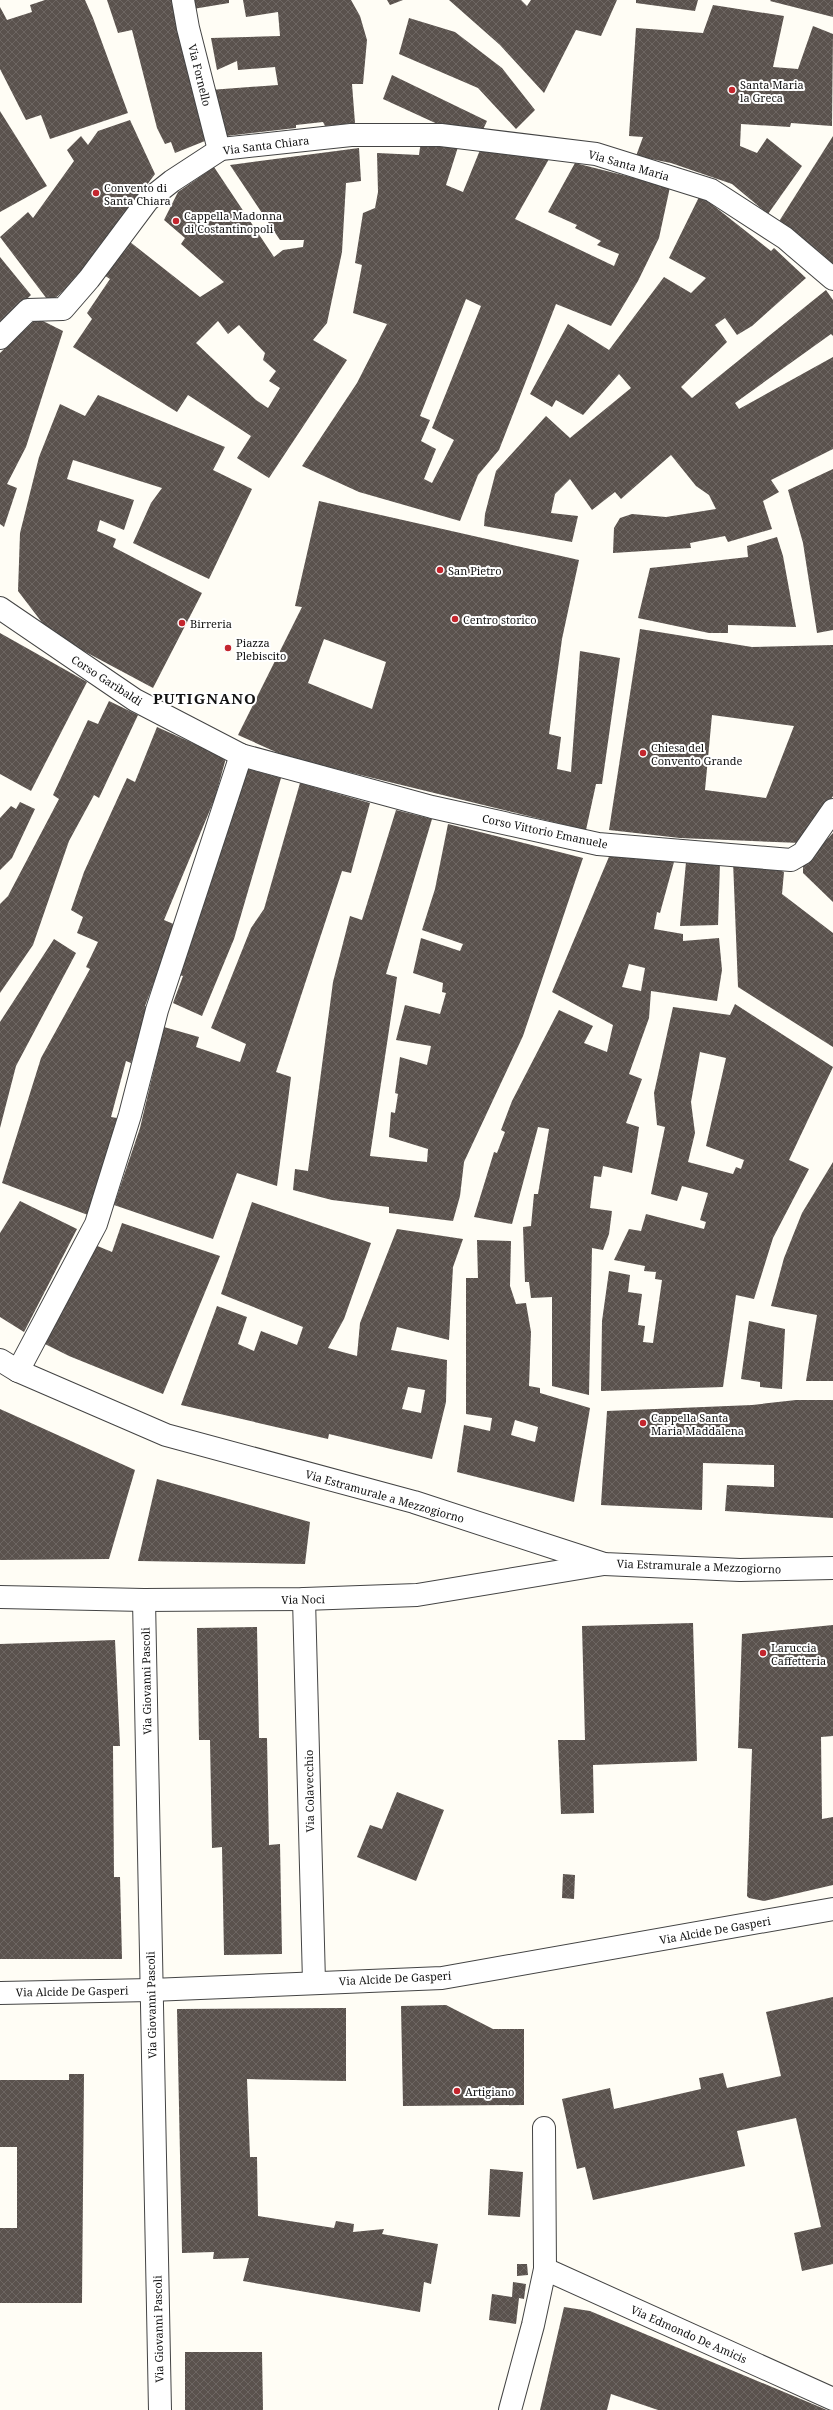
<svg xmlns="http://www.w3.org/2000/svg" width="833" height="2410" viewBox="0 0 833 2410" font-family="'Noto Serif',serif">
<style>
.building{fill:url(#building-cross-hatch);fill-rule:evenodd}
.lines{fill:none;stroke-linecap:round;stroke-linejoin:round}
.minor-casing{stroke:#444;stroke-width:24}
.tertiary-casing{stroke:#444;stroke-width:24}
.minor{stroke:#fff;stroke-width:22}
.tertiary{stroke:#fff;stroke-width:22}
.poi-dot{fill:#c4262e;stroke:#fff;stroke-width:1.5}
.labels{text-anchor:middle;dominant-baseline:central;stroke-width:4;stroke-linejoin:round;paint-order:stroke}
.street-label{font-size:11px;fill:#111;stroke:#fff}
.poi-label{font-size:11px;fill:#111;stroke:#fff;text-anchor:start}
.district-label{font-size:15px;font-weight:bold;letter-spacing:1px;fill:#111;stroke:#fff}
</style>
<defs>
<pattern id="building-cross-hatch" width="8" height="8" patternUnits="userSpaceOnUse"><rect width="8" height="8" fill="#5a524d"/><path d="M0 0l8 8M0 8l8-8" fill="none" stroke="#6d6662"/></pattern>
</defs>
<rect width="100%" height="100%" fill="#fffdf5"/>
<g class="building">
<path d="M45,0H85L93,18L128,113L50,139L41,115L26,120L0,69V7L7,20L32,12L30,5Z"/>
<path d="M107,0H176L205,141L175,153L171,142L165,144L157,128L132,30L118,33Z"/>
<path d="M191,0H229V3L193,9Z"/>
<path d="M243,0H351L360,16L367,40L363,84H352L355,123L325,126L323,122L296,125V128L218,137L210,90L278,85L275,67L238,70L237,61L217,70L211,38L280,36L278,12L246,17Z"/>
<path d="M387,0H403L390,5Z"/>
<path d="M449,0H521L527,6L531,0H617L601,36L576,30L544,93L500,45Z"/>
<path d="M636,0H698L695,11L636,3Z"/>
<path d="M771,0H833V17L770,1Z"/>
<path d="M713,5L784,16L773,67L798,69L813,26L833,34L832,126L791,123L790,127L741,124L740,146L757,153L767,138L802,166L768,214L732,184L671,163L636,156L643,137L629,136L636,28L703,33Z"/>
<path d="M409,18L455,32L502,68L535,110L516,129L478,88L399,54Z"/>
<path d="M392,75L487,121L480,136L444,127L383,99Z"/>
<path d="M0,111L47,186L0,212Z"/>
<path d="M130,120L155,174L80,276L50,303L0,237L28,212L33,218L74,161L67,150L81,136L88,145L98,131Z"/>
<path d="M833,136V268L778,223Z"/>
<path d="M421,140L458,147L446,185L463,192L480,150L549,159L515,219L614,266L619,254L597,245L601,241L575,228L577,225L548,212L575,163L670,187L659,238L638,281L611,326L556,304L499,450L478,475L460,521L359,492L302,466L357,383L387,324L353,313L362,265L355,263L363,213L375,208L378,192L377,153L419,155ZM466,299L481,306L432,428L454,440L432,483L424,479L436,449L421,441L430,420L420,416Z"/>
<path d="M359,148L361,181L346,183L342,252L327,323L313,340L347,360L269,478L237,458L251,436L188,395L177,412L73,347L92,319L87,313L110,279L101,273L125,238L200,297L224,282L181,244L185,238L164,220L178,192L214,167L274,257L283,250L303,247L304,240H280L230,165ZM218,321L228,334L239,325L265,353L263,360L276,371L269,381L280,388L268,408L256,400L196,343Z"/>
<path d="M700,195L771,251L774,248L806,278L752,326L737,335L725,318L715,325L727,342L681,387L692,398L826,290L833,300V336L831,334L735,403L739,409L833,357V449L771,480L779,492L763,501L772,529L728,542L725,536L690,543L691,548L613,553L614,528L620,518L632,514L666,517L716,509L709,495L696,486L671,455L621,499L615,492L592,510L570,479L555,494L551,513L578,516L572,542L484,526L485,514L496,471L546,416L570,438L631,388L619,374L583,415L556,400L552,407L530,394L568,324L609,350L664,277L691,293L706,278L669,258Z"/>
<path d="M0,257L31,295L0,325Z"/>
<path d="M37,318L63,331L26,447L7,484L17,488L4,527L0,524V353Z"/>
<path d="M98,395L225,447L213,470L252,489L209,579L133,543L151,503L162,488L73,460L67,479L134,500L124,530L100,520L97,531L116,539L113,547L202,593L153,688L50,633L18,591L20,533L39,457L60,404L85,416Z"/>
<path d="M833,469V630L817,633L803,543L788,490Z"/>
<path d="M319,501L579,560L562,639L549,734L561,737L557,769L571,772L580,651L620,658L602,784H596L586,830L287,757L238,735L302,607L295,606ZM324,639L386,662L372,709L308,683Z"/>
<path d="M777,537L783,556L796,627L728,625V633H709L638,618L650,568L748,557L747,546Z"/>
<path d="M640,629L752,647L833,645V796L801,843L680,838L609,830ZM712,715L794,726L766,798L705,790Z"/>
<path d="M0,633L87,682L31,791L0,774Z"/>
<path d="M109,701L138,715L99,798L94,795L69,841L33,945L0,993V904L8,896L59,799L53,795L88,720L98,724Z"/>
<path d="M157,727L226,758L215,798L164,920L176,925L145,1006L149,1008L131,1063L126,1061L111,1117L117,1118L88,1215L2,1183L41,1058L90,969L86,967L98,942L77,933L83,917L71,910L84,872L127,778L135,782Z"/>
<path d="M245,768L281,778L234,939L202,1016L173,1003L183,976L179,975Z"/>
<path d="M300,783L370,803L351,873L342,871L276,1072L291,1077L277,1186L237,1173L213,1239L114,1205L140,1128L164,1027L199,1037L196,1047L240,1062L246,1044L211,1028L251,928L264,909Z"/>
<path d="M20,802L35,809L12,858L0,870V818L11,806L16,809Z"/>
<path d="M396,810L432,819L386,974L397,977L370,1156L427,1162L428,1149L389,1137L391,1112L395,1113L398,1094L395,1093L400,1057L427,1065L431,1046L396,1040L405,1005L440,1014L446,993L442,992L443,983L413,973L421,938L460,951L463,944L422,930L435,889L448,824L583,858L523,1036L464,1162L460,1196L453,1221L389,1213V1207L332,1200L293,1190L295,1169L308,1171L333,982L350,916L362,920Z"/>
<path d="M833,833V902L803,873V864Z"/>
<path d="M611,852L674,862L660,913L657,912L654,929L683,934V941L719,938L722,970L717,1001L651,991L649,1018L629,1074L642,1079L626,1123L639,1127L632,1173L603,1166L601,1177L594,1176L590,1208L612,1211L609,1234L603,1250L592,1248L589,1395L552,1386V1297L531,1298L529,1282H525L523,1227L531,1226L534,1194H538L549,1129L538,1127L512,1224L474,1217L494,1152L497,1153L505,1132L501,1130L512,1101L559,1010L593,1026L584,1043L607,1052L613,1025L552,992ZM629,964L645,968L641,991L622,987Z"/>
<path d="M733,861L767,865L784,872L782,894L833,933V1047L738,987Z"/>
<path d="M686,862L720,863L718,925L680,926Z"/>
<path d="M54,939L76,953L16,1066L0,1128V1022Z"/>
<path d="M735,1004L833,1067L789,1160L809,1169L773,1238L754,1299L736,1295L723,1387L601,1391L602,1321L609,1271L630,1275L628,1292L642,1294L638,1325L645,1326L643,1342L653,1343L662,1280L655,1279L656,1272L644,1271L645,1266L614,1260L629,1229L641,1231L646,1214L704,1229L706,1222L700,1220L708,1193L682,1186L677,1201L651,1194L665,1127L657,1125L654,1093L673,1007L730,1015ZM700,1052L726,1058L706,1146L744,1160L741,1169L736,1167L733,1174L688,1162L695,1133L691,1102Z"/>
<path d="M833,1162V1381H806L817,1315L771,1306L784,1258L802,1213Z"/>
<path d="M20,1201L77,1229L24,1332L0,1317V1233Z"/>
<path d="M252,1202L371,1243L344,1319L328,1348L357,1356L360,1323L397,1229L463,1239L453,1267L449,1340L397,1327L391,1350L447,1360L446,1402L432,1459L329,1434L328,1439L181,1405L217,1306L247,1317L238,1344L254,1351L261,1331L297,1345L303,1327L221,1294ZM408,1387L425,1390L421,1413L402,1409Z"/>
<path d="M122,1223L220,1256L163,1394L69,1356L45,1344L95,1245L112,1252Z"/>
<path d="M477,1240L511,1241L510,1286L516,1304L526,1303L531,1332L529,1386L540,1388V1393L590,1408L574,1502L457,1472L464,1425L490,1431L492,1418L466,1414V1278H478ZM515,1420L538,1427L535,1442L511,1435Z"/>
<path d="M749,1321L785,1329L782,1389L760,1387V1382L741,1379Z"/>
<path d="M796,1400H833V1518L725,1511L727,1485L774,1487V1465L703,1463L702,1510L601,1505L607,1411L752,1405Z"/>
<path d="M0,1409L135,1470L109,1559L0,1560Z"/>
<path d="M157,1479L310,1522L305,1564L138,1561Z"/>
<path d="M693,1623L697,1761L593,1765L594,1813L561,1814L558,1740H585L582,1626Z"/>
<path d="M833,1625V1736L821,1737L822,1819L833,1817V1885L764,1901L749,1898L747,1896L752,1749L738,1748L742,1634Z"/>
<path d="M257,1627L259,1738H267L269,1845L280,1844L282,1954L224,1955L222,1847L212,1848L210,1740H199L197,1628Z"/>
<path d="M115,1640L120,1746H113L114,1877H120L122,1959H0V1644Z"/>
<path d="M397,1792L444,1810L416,1881L357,1857L370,1825L382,1829Z"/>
<path d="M563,1874L575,1875L574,1899L562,1898Z"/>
<path d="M833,1997V2264L802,2271L794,2233L821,2227L796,2118L737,2131L745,2166L593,2200L585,2167L577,2169L562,2099L610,2088L614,2109L701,2089L699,2078L723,2073L727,2088L781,2076L766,2012Z"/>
<path d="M446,2005L493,2029H524V2105L403,2106L401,2006Z"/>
<path d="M346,2008V2081L247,2079L250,2157H257L258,2216L334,2228L336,2221L354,2224L353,2232L384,2229L382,2234L438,2244L431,2284L424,2282L420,2312L243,2281L249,2258L213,2259L214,2252L182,2253L177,2009Z"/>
<path d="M69,2074H84L82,2303H0V2228H17V2147H0V2080H69Z"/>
<path d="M490,2169L523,2172L520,2217L488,2215Z"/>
<path d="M517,2264H527L528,2275L517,2276Z"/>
<path d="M513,2282L526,2284L524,2299L519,2298L516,2324L489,2320L492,2294L512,2297Z"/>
<path d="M564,2307L590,2311L827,2410H658L611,2394L607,2410H540Z"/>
<path d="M185,2352H262L263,2410H185Z"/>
</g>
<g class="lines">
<defs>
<g id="minor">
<path d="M183,0L188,28L219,150"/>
<path d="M0,338L28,310L63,309L89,279L148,200L172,181L221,149L351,135H441L596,154L711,190L785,238L833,279"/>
<path d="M0,608L135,700L241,755L432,807L598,844L791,860L803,853L833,810"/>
<path d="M18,1371L96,1224L130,1115L157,1010L241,755"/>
<path d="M0,1597L144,1600L304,1599L417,1595L604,1564"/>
<path d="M304,1599L314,1982"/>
<path d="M144,1600L160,2410"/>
<path d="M0,1993L151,1990L442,1978L833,1909"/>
<path d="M545,2269L833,2399"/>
<path d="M510,2410L533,2325L545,2269L544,2128"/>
</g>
<path id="tertiary" d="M0,1360L18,1371L166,1435L414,1502L604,1564L740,1570L833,1568"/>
</defs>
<use href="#minor" class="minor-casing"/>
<use href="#tertiary" class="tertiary-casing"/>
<use href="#minor" class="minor"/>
<use href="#tertiary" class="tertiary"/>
</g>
<g class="poi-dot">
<circle cx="732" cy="90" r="4"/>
<circle cx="96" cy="193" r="4"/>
<circle cx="176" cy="221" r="4"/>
<circle cx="440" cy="570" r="4"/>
<circle cx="455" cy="619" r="4"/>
<circle cx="182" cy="623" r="4"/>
<circle cx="228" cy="648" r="4"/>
<circle cx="643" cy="753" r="4"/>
<circle cx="643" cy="1423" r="4"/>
<circle cx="763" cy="1653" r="4"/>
<circle cx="457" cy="2091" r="4"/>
</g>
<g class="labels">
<g class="street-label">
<text transform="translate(200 75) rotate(76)">Via Fornello</text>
<text transform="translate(266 145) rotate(-7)">Via Santa Chiara</text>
<text transform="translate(629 165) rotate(16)">Via Santa Maria</text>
<text transform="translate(107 680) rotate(33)">Corso Garibaldi</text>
<text transform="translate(545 831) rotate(12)">Corso Vittorio Emanuele</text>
<text transform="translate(385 1496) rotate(16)">Via Estramurale a Mezzogiorno</text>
<text transform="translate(699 1566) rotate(2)">Via Estramurale a Mezzogiorno</text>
<text transform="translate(303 1599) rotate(-1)">Via Noci</text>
<text transform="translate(146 1681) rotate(-91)">Via Giovanni Pascoli</text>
<text transform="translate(309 1791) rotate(-91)">Via Colavecchio</text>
<text transform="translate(715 1930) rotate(-10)">Via Alcide De Gasperi</text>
<text transform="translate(395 1978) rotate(-3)">Via Alcide De Gasperi</text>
<text transform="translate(72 1991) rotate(-1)">Via Alcide De Gasperi</text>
<text transform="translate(151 2005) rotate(-91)">Via Giovanni Pascoli</text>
<text transform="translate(158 2329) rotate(-91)">Via Giovanni Pascoli</text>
<text transform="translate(689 2334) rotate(24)">Via Edmondo De Amicis</text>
</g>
<g class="poi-label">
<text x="740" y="84">Santa Maria<tspan x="740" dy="13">la Greca</tspan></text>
<text x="104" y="187">Convento di<tspan x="104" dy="13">Santa Chiara</tspan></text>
<text x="184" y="215">Cappella Madonna<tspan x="184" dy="13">di Costantinopoli</tspan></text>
<text x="448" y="570">San Pietro</text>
<text x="463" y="619">Centro storico</text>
<text x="190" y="623">Birreria</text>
<text x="236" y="642">Piazza<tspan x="236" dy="13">Plebiscito</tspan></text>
<text x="651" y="747">Chiesa del<tspan x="651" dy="13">Convento Grande</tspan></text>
<text x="651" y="1417">Cappella Santa<tspan x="651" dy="13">Maria Maddalena</tspan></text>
<text x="771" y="1647">Laruccia<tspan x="771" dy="13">Caffetteria</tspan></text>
<text x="465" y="2091">Artigiano</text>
</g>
<g class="district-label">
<text x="205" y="698">PUTIGNANO</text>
</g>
</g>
</svg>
